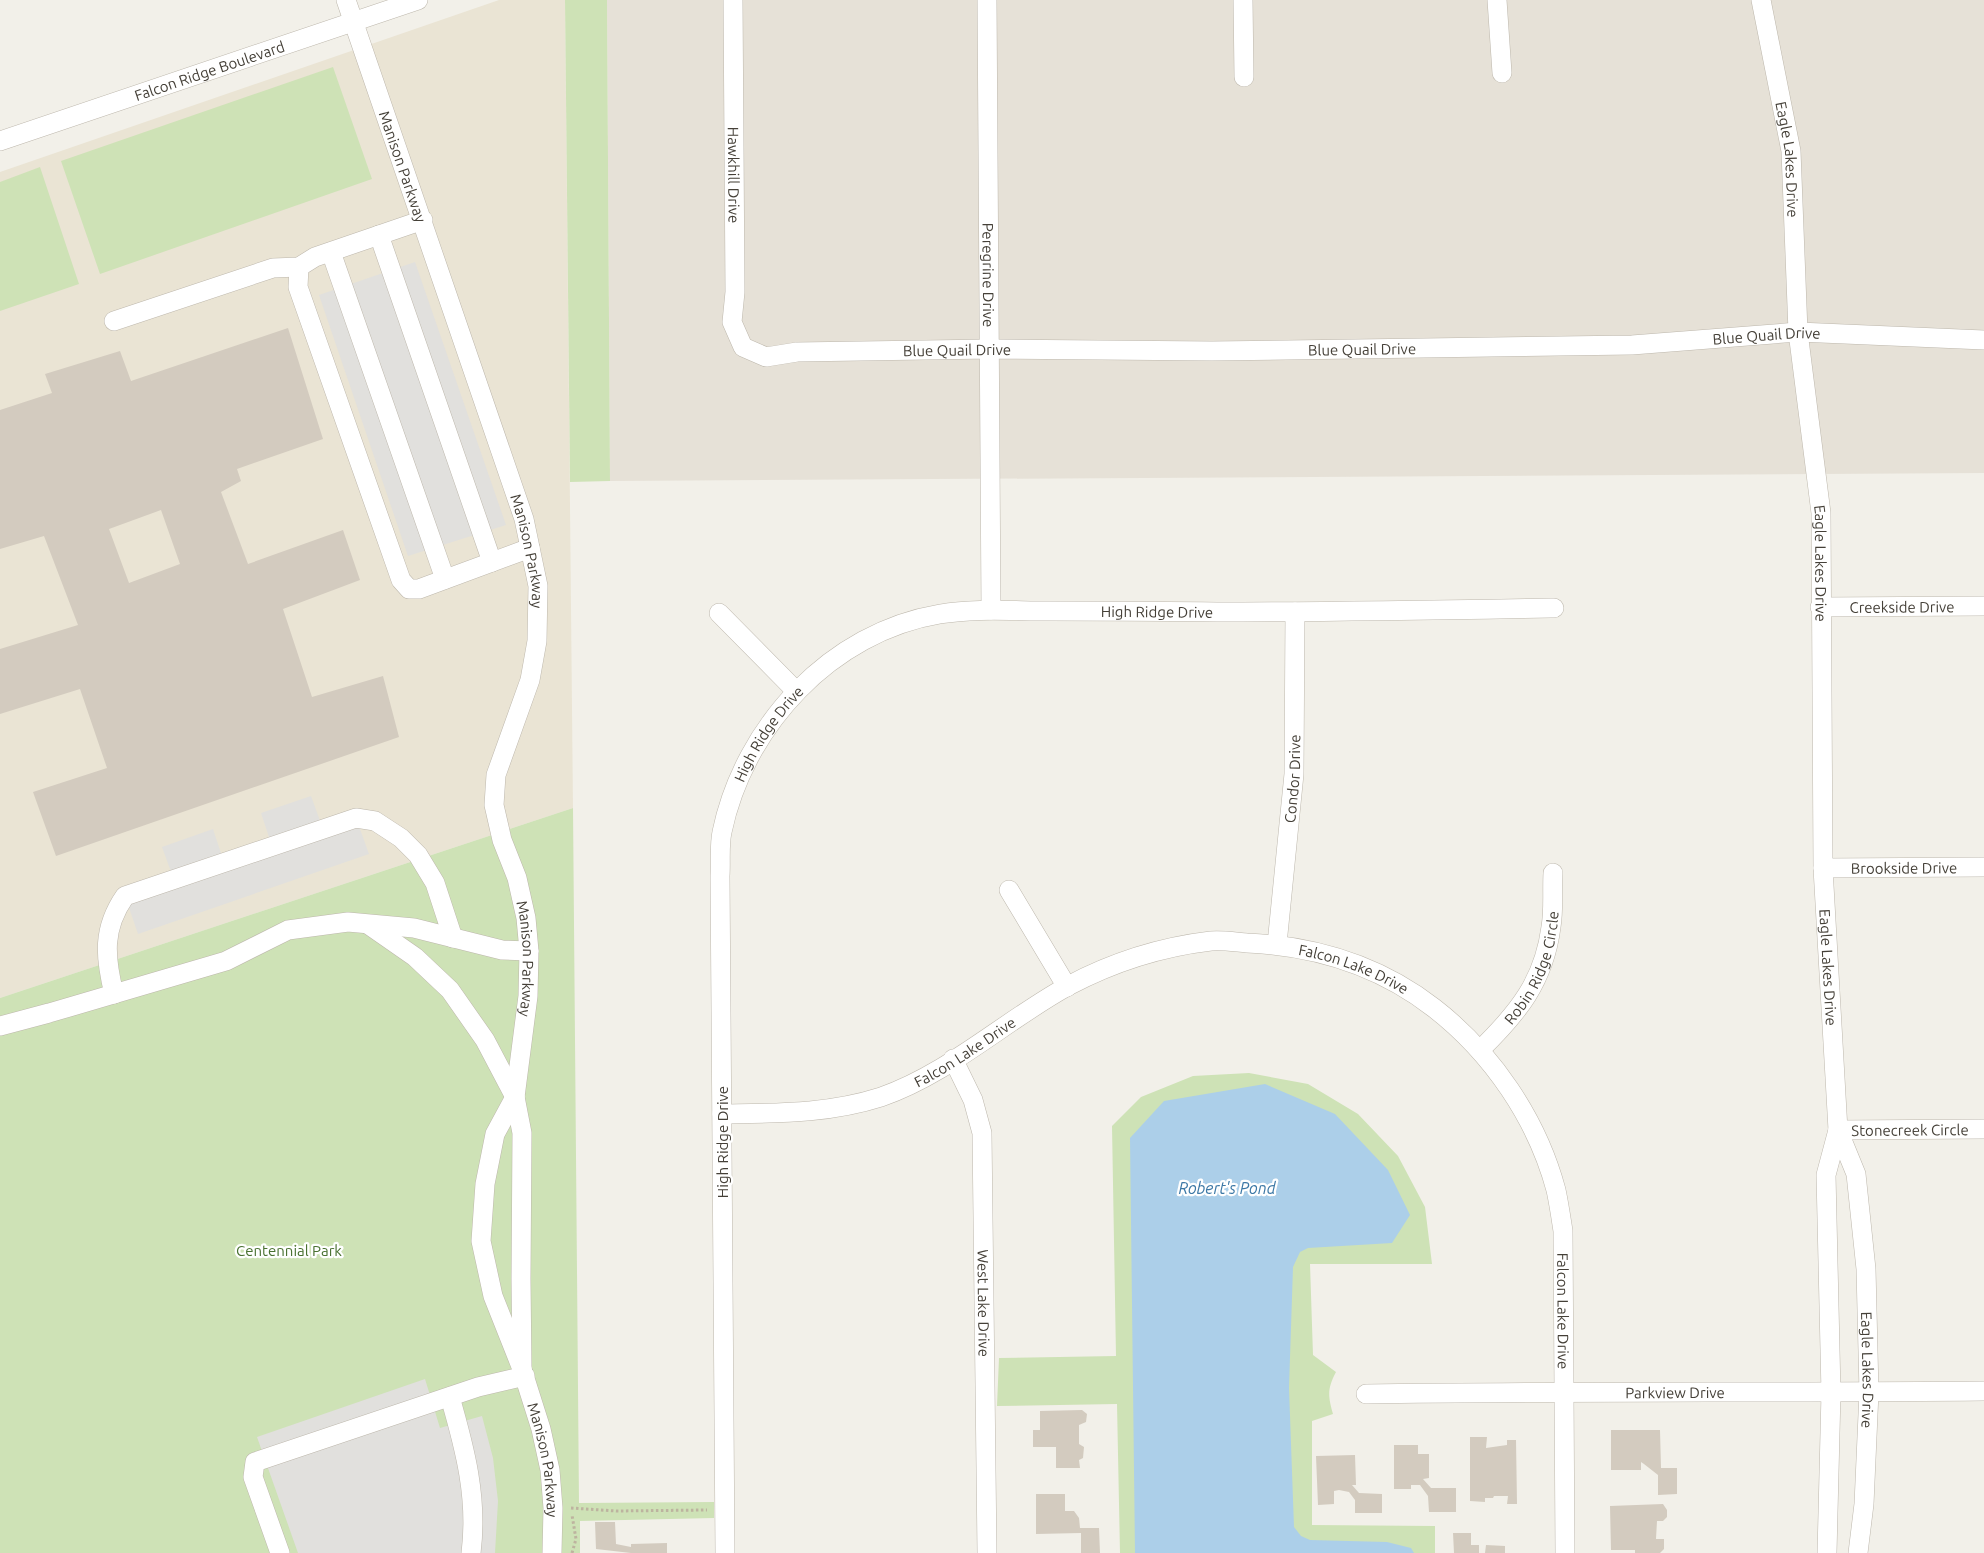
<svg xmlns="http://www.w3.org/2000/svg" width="1984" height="1553" viewBox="0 0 1984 1553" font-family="Ubuntu,sans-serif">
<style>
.residential{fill:#e6e1d7}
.education{fill:#eae4d4}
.green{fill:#cee2b6}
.parking{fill:#e1e0dd}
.water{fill:#accfe9}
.building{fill:#d3cbbf;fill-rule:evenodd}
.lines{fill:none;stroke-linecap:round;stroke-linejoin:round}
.minor-casing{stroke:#bdb7ac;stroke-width:20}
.path{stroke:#bdb39f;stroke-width:3;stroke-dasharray:2.5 2.5;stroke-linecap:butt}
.minor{stroke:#fff;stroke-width:19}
.labels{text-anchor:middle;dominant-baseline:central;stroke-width:4.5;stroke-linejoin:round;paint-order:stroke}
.street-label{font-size:15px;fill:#454038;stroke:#fff}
.park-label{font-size:15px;fill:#497131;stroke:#fff}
.water-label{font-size:16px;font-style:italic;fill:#3c78a6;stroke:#fff}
</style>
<rect width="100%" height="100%" fill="#f2f0e9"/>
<path class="residential" d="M607,0H1984V473L610,481Z"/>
<path class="education" d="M499,0H565L573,808L0,998V172Z"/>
<g class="green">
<path d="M565,0H607L610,481L570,482Z"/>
<path d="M333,67L372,179L100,274L61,161Z"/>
<path d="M40,167L79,284L0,311V182Z"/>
<path d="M573,808L579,1503L714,1502V1518L580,1521V1553H0V998Z"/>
<path d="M1249,1073L1308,1084L1358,1114L1398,1156L1425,1207L1432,1264H1310L1313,1355L1336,1372C1327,1389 1328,1396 1333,1414L1312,1421V1525L1435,1526V1553H1120L1117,1404L997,1406L999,1358L1116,1356L1112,1126L1141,1097L1193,1076Z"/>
</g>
<g class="parking">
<path d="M415,262L506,525L408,556L319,295Z"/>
<path d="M311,796L323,829L356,818L369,854L138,934L125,896L174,880L162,847L213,829L224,862L272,846L261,813Z"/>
<path d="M425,1379L440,1428L482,1416L493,1458L498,1501L495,1553H298L257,1437Z"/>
</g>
<path class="water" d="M1265,1084L1335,1114L1388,1170L1410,1215L1392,1243L1308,1248L1300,1252L1293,1267L1289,1388L1294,1527L1301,1536L1310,1540L1387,1542L1411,1548L1414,1553H1135L1130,1138L1164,1101Z"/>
<g class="building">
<path d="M288,328L323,439L237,469L241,481L221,492L248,564L343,530L360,580L283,609L312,697L383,676L399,737L56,856L33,792L107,768L80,689L0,714V649L78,625L44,536L0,549V410L52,393L45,374L120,351L131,381ZM161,510L180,564L129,583L109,529Z"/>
<path d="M1082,1410L1087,1414L1086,1422L1079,1425V1444L1084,1447L1083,1458L1079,1460L1080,1468H1056V1447H1033V1430H1040V1411Z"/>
<path d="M1611,1430H1660L1661,1468H1677V1494L1658,1495V1475L1644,1464L1641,1462V1470H1611Z"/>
<path d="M1470,1437H1487L1486,1448L1507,1445V1440H1516L1517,1504H1507L1508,1496H1494L1493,1498H1485V1502L1470,1501Z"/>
<path d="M1394,1445H1418V1454H1429V1478L1423,1479L1431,1488H1456V1512H1429L1428,1496L1420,1485H1411V1489H1394Z"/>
<path d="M1355,1455L1356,1485H1352L1359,1493L1382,1494V1513H1355V1500L1349,1492L1339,1490L1334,1491V1504L1318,1505L1316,1456Z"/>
<path d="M1036,1494H1065V1511H1074L1079,1518L1080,1528H1099L1100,1553H1081V1533L1036,1534Z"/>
<path d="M1663,1504L1667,1510V1517L1663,1521H1657L1656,1539H1664V1549L1660,1553H1635V1550H1611L1610,1506Z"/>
<path d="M595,1522H615L616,1544L631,1547V1544L667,1543V1553H631L596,1549Z"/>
<path d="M1453,1533H1471V1545H1479V1553H1454Z"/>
<path d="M1486,1545L1505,1546V1553H1485Z"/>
</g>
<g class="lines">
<defs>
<g id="minor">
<path id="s1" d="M346,0L524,519L538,586L537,641L530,680L496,775L494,805L502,840L517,878L526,918L529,951L528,996L515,1097L522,1133L521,1279L522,1369"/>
<path id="s2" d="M733,0L735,292L732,322L743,347L766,357L797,352L990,349L1212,351L1632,345L1798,332L1984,340"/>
<path id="s3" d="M987,0L991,610"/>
<path d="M1243,0L1244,77"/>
<path d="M1497,0L1502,73"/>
<path id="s4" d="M1761,0L1791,151L1798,332L1821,513L1823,868L1838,1130L1826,1175L1831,1393L1827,1553"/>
<path id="s5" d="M0,141L418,0"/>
<path d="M379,235L492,562"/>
<path d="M331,252L445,579"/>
<path d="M299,267L298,287L401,580L409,589H419L530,548"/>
<path d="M114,321L273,268L299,267L315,257L423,220"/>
<path id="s6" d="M1820,607L1984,606"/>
<path d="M719,613L796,691"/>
<path id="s7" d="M1823,868L1984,867"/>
<path d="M1009,890L1067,987"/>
<path d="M369,925L415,957L450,990L485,1040L515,1097"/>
<path id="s8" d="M1277,944L1294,774L1295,612"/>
<path d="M114,994C105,957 102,929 125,896L356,818L375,821L401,838L418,855L435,883L453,938"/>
<path d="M0,1026L49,1013L226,961L288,930L348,922L414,928L502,950L529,951"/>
<path id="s9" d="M1480,1050C1518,1013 1544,981 1551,927C1554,909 1552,891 1553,873"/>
<path id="s10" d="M953,1059L973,1100L982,1133L987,1553"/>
<path id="s11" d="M515,1097L495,1134L485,1184L481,1241L493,1296L522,1369L541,1429L550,1470L553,1508L552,1553"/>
<path id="s12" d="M722,1114C777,1113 828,1114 881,1097C948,1074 1006,1020 1068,986C1113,962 1160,947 1211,941C1222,940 1235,942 1247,943C1315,946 1380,966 1434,1008C1492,1053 1537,1119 1556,1190C1559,1204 1561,1218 1563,1231L1565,1553"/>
<path id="s13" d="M1838,1130L1856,1174L1866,1269L1869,1392L1864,1504L1858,1553"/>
<path id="s14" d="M1838,1130L1984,1129"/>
<path id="s15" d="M1366,1394C1572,1391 1778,1393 1984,1391"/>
<path d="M450,1397C465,1449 478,1498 471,1553"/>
<path d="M280,1553L253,1477L255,1462L478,1387L525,1376"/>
<path id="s16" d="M725,1553L720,876C721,862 719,846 722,832C744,726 831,632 940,614C975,608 1013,611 1049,611C1105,611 1161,611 1217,612C1329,612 1441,610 1554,608"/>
</g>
</defs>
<use href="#minor" class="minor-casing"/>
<g class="path">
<path d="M571,1508L616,1511L707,1510"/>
<path d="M572,1553L576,1539L572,1515"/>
</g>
<use href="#minor" class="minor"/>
</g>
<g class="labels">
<g class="street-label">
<text stroke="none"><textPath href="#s5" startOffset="221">Falcon Ridge Boulevard</textPath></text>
<text stroke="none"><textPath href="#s4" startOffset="162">Eagle Lakes Drive</textPath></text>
<text stroke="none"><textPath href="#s1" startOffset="176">Manison Parkway</textPath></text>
<text stroke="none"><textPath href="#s2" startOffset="175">Hawkhill Drive</textPath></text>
<text stroke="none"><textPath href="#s3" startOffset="275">Peregrine Drive</textPath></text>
<text stroke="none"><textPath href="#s2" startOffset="1376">Blue Quail Drive</textPath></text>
<text stroke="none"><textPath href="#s2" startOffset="971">Blue Quail Drive</textPath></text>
<text stroke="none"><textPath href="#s2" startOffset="566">Blue Quail Drive</textPath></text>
<text stroke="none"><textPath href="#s1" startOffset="581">Manison Parkway</textPath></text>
<text stroke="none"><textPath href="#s4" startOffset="568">Eagle Lakes Drive</textPath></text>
<text stroke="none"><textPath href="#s6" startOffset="82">Creekside Drive</textPath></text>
<text stroke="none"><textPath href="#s16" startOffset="1265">High Ridge Drive</textPath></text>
<text stroke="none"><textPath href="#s16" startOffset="831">High Ridge Drive</textPath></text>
<text stroke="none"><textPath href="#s8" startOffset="166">Condor Drive</textPath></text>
<text stroke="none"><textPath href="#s7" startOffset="81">Brookside Drive</textPath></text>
<text stroke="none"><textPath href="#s1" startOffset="1001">Manison Parkway</textPath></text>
<text stroke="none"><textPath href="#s9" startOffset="100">Robin Ridge Circle</textPath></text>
<text stroke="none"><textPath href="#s4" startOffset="972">Eagle Lakes Drive</textPath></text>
<text stroke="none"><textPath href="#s12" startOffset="676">Falcon Lake Drive</textPath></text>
<text stroke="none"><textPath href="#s12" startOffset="256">Falcon Lake Drive</textPath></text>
<text stroke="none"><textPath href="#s14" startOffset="72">Stonecreek Circle</textPath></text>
<text transform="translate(722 1142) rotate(-90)">High Ridge Drive</text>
<text stroke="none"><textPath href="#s10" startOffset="250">West Lake Drive</textPath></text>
<text stroke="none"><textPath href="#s12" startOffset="1111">Falcon Lake Drive</textPath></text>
<text stroke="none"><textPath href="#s13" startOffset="244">Eagle Lakes Drive</textPath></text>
<text stroke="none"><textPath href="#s15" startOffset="309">Parkview Drive</textPath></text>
<text stroke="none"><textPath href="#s11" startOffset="379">Manison Parkway</textPath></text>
</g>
<g class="park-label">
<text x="289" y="1250">Centennial Park</text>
</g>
<g class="water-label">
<text x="1227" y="1188">Robert's Pond</text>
</g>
</g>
</svg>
